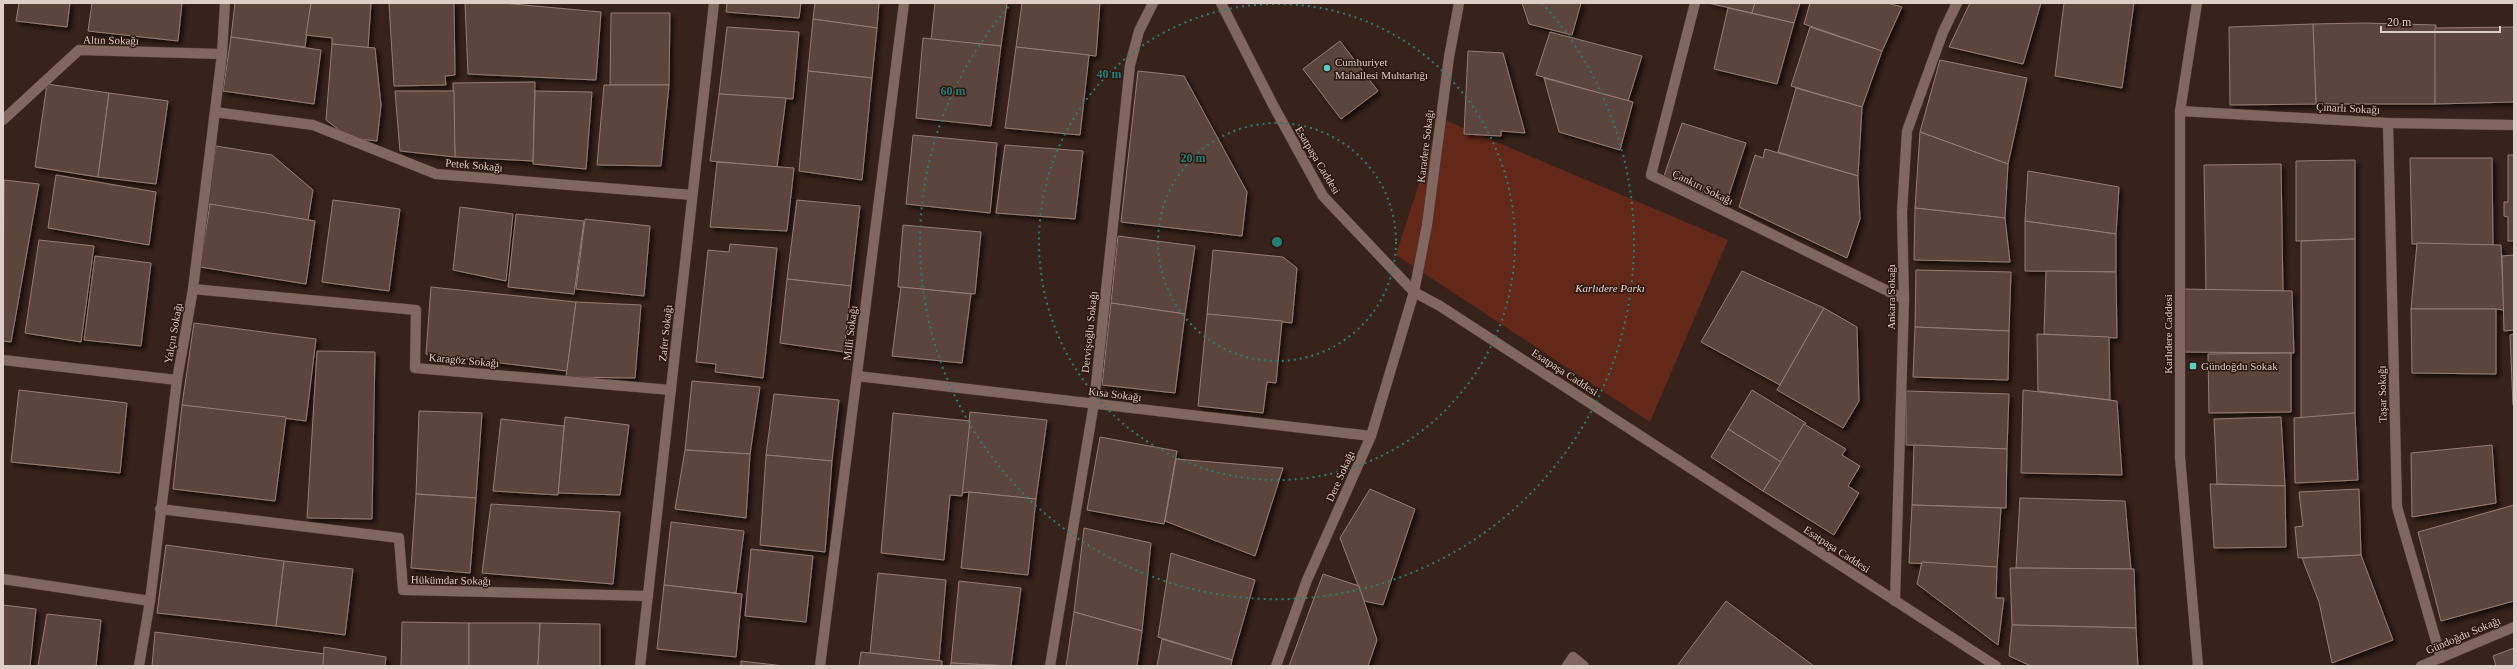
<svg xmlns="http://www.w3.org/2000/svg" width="2517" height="669" viewBox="0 0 2517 669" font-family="'Times New Roman',serif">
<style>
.green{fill:#632817}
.building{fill:#5c443d;stroke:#977c75;filter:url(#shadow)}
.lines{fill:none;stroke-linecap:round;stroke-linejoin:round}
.service-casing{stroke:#503d39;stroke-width:11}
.minor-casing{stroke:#503d39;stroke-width:11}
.tertiary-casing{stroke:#503d39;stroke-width:11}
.service{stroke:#816760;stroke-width:10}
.minor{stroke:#816760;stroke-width:10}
.tertiary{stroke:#816760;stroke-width:10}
.ring{fill:none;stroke:#247f77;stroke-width:2;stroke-dasharray:2 4}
.poi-dot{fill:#57cec2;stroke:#2d1812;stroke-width:1.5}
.labels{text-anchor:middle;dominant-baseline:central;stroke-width:3;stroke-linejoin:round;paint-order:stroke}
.street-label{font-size:11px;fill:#ddceca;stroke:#2d1812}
.poi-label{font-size:11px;fill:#ddceca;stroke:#2d1812;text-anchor:start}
.park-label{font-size:11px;font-style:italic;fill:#f0d5ce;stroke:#2d1812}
.centre{fill:#247f77;stroke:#2d1812;stroke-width:2}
.ring-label{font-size:12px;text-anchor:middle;font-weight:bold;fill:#247f77;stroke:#2d1812;stroke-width:3;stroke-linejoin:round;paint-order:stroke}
</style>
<defs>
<filter id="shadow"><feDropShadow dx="3.5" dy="3.5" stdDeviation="2" flood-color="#0009"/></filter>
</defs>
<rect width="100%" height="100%" fill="#37221c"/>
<path class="green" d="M1440,118L1728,240L1650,422L1396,255Z"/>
<g class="building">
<path d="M19,3H70L67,27L16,21Z"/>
<path d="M92,3H182L178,41L88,31Z"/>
<path d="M235,3H311L305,47L231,37Z"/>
<path d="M311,3H371L368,48L332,44V38L306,35Z"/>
<path d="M389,3H454L455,75L445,76L446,85L394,86Z"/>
<path d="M465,3H502L601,12L596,80L468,74Z"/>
<path d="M727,3H801L799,18L726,12Z"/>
<path d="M815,3H879L877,28L813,19Z"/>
<path d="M935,3H1007L1001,46L931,40Z"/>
<path d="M1022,3H1100L1096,56L1016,47Z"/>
<path d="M1522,3H1581L1572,35L1529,24Z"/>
<path d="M1708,3H1755L1752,13Z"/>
<path d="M1755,3H1800L1794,23L1752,13Z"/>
<path d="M1810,3H1887L1902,7L1882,51L1804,24Z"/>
<path d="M1970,3H2041L2023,64L1949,47Z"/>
<path d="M2064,3H2134L2122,88L2055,76Z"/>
<path d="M1728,8L1794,23L1777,84L1714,69Z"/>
<path d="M611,13H670L669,85H610Z"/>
<path d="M813,19L877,28L872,78L808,71Z"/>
<path d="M2363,23L2436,25L2435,104H2316L2313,24Z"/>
<path d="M2313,24L2316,104L2230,105L2229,27Z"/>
<path d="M727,27L799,32L793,99L719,94Z"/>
<path d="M1810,27L1882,51L1862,107L1791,86Z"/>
<path d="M2514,27V102L2435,104V28Z"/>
<path d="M1550,32L1642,56L1628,101L1536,75Z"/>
<path d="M231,37L321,50L314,104L223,91Z"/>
<path d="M923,38L1001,46L991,126L916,118Z"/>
<path d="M1340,41L1378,91L1341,119L1303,69Z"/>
<path d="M332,44L375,48L381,105L377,141L350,138L326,120Z"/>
<path d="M1016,47L1089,55L1080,135L1005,128Z"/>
<path d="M1468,51L1503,53L1525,133L1501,131V136L1464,134Z"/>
<path d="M1940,60L2027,78L2008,164L1920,132Z"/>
<path d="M808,71L872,78L862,180L799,171Z"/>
<path d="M1138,71L1184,76L1247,192L1242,236L1121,222Z"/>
<path d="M1544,78L1633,102L1620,150L1559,132Z"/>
<path d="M535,82L533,161L455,157L453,83Z"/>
<path d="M47,84L109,93L98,177L35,167Z"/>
<path d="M604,85H669L661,166L597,165Z"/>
<path d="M1796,88L1862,107L1858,176L1778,152Z"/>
<path d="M395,91H454L455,157L400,151Z"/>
<path d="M535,91L592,92L586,169L533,164Z"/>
<path d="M109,93L168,101L156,184L98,177Z"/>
<path d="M719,94L786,98L777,167L710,161Z"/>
<path d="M1682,123L1746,143L1726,204L1663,179Z"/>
<path d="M1920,132L2008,164L2005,218L1915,208Z"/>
<path d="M913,135L997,143L990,213L906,204Z"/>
<path d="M1005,145L1083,151L1075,219L996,213Z"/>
<path d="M216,146L272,155L313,190L308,220L207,204Z"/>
<path d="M1765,149L1858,176L1860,219L1847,258L1739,207L1755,155L1763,158Z"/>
<path d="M2508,155H2514V241H2508V217L2504,216V202H2508Z"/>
<path d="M2410,158H2492L2493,245L2412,244Z"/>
<path d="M2355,160V239L2296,241V161Z"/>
<path d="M717,162L794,168L787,231L710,227Z"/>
<path d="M2281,164L2283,291H2206L2204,165Z"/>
<path d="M2028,171L2119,187L2116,234L2025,221Z"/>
<path d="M56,175L156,192L149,245L48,228Z"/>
<path d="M4,180L39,184L11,342L3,341Z"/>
<path d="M333,200L400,209L389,291L322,282Z"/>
<path d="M797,200L860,206L851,286L787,279Z"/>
<path d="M210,204L315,221L306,284L200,267Z"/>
<path d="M460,207L513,214L506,281L453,270Z"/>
<path d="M1915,208L2005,218L2010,262L1914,260Z"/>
<path d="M516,214L584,221L574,294L508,287Z"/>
<path d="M585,219L650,226L644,296L576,289Z"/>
<path d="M2025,221L2116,234V272L2025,271Z"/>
<path d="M903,225L981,232L975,294L898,287Z"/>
<path d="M1118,236L1195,246L1185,314L1111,303Z"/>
<path d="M2355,239V413L2301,419V241Z"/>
<path d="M39,240L94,246L81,342L25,333Z"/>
<path d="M2417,243L2501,245L2504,310L2496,309H2411Z"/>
<path d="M730,244L777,248L763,378L715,372L716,364L696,362L708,250L729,252Z"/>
<path d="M1213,250L1283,257L1297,268L1292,323L1207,314Z"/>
<path d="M2514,255V330L2504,331L2502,256Z"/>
<path d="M95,256L151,263L141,346L84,340Z"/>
<path d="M1916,270L2011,272L2009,331L1915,327Z"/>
<path d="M1742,271L1824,308L1780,385L1701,342Z"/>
<path d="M2046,271L2116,272L2117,338L2044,334Z"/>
<path d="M787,279L851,286L844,352L780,343Z"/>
<path d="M431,287L576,302L567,371L426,354Z"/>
<path d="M901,287L971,294L962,363L892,356Z"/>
<path d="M2182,289L2292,291L2294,353L2182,352Z"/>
<path d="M576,302L641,305L635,378L566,377Z"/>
<path d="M1111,303L1185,314L1175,393L1102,385Z"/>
<path d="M1824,308L1857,327L1859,401L1843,428L1777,390Z"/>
<path d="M2411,309H2496V374L2412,373Z"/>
<path d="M1207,314L1282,321L1276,383L1267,382L1263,413L1198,406Z"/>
<path d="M194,323L316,339L306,421L182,405Z"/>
<path d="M1915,327L2009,331L2008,380L1913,377Z"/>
<path d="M2037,334L2109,337L2110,400L2038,391Z"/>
<path d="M2514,334V405H2513L2510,335Z"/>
<path d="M317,351L375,352L372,519L307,518Z"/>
<path d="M2291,353V412L2209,413L2208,354Z"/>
<path d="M692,381L760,387L750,454L685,450Z"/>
<path d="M19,390L127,403L120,473L11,462Z"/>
<path d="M1752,390L1806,423L1781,462L1728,429Z"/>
<path d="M2023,390L2117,401L2122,475L2021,473Z"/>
<path d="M1906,391L2009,394L2007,449L1906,445Z"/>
<path d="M774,394L839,400L832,461L766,455Z"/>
<path d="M182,405L286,417L275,501L173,489Z"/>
<path d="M419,411L482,413L476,498L416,494Z"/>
<path d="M970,412L1047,420L1036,499L969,492L962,493Z"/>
<path d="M893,413L970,421L962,496L950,495L944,560L881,553Z"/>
<path d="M2355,413L2358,480L2295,483L2294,418Z"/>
<path d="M565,417L629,425L620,495L558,493Z"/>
<path d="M2281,417L2285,486L2217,484L2214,419Z"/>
<path d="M501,419L564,426L558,495L493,491Z"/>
<path d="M1804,424L1846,449L1842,455L1860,466L1848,486L1859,493L1834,535L1763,491Z"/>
<path d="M1728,429L1781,462L1763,491L1711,457Z"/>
<path d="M1100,437L1177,451L1164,524L1087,510Z"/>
<path d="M1914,445L2007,449L2006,508L1912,505Z"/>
<path d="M2492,445L2496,503L2412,517L2411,453Z"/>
<path d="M685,450L750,454L746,518L675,509Z"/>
<path d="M766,455L832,461L825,552L760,545Z"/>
<path d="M1176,459L1283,468L1255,556L1165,521Z"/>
<path d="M2210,484L2285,486L2286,547L2214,548Z"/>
<path d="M1370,489L1415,509L1383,605L1364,601L1340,538Z"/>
<path d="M2359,489L2361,555L2298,558L2295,527L2303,526L2299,492Z"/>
<path d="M969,492L1036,499L1028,575L961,568Z"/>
<path d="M416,494L476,498L470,573L411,568Z"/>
<path d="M2020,498L2125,501L2131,569L2016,568Z"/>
<path d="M491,504L620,512L613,584L482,573Z"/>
<path d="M1912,505L2001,508L1997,567L1909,563Z"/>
<path d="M2514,505V601L2441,621L2418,532Z"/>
<path d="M671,522L744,531L736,593L664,585Z"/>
<path d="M1084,528L1151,543L1142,631L1074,612Z"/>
<path d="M166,545L284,561L276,626L157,613Z"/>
<path d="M751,549L813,556L806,622L745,616Z"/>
<path d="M1171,553L1255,580L1232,660L1158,637Z"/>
<path d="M2361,555L2393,640L2332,663L2319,602L2302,558Z"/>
<path d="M284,561L353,569L345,635L276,626Z"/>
<path d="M1922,562L1997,567L1996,598H2004L1998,645L1917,584Z"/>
<path d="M2010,568L2134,569L2136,628L2012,625Z"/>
<path d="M878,573L946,580L939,661L870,653Z"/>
<path d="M1323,574L1359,586L1377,640L1368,666H1289Z"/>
<path d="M959,581L1021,588L1011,666L951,663Z"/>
<path d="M664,585L742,594L736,657L657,649Z"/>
<path d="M1726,601L1814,666H1677Z"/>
<path d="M3,605L36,609L30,666H3Z"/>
<path d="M1074,612L1142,631L1137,666H1066Z"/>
<path d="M47,614L101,620L96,666H38Z"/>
<path d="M402,622L469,623V666H401Z"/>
<path d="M469,623H540L538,666H469Z"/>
<path d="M540,623L600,624V666H538Z"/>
<path d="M2012,625L2136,628L2138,666H2031L2009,656Z"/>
<path d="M155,632L325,654L323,666H152Z"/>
<path d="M1162,639L1232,660L1231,666H1157Z"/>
<path d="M324,647L386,657L385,666H323Z"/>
<path d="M2514,648V666H2496L2493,656Z"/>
<path d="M861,652L942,661V666H859Z"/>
<path d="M741,661L784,666H741Z"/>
<path d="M951,663L1010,666H950Z"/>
</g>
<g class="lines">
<defs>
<path id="service" d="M1567,666L1573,657L1584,666"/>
<g id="minor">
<path d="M1695,3L1651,175L1904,299"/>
<path d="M2180,111L2388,123L2514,125"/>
<path d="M215,112L313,125L436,174L692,195"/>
<path d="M3,120L79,50L222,54"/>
<path d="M2388,123L2397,507L2441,658"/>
<path d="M193,289L416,310L415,368L671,390"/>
<path d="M3,360L177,380"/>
<path d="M857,376L1371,436"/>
<path d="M160,509L399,538L403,590L648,596"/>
<path d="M3,579L150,601"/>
<path d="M1895,601L1904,299L1902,212L1907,131L1943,32L1957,3"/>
<path d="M139,666L150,601L177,380L193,289L222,54L225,3"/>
<path d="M640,666L714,3"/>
<path d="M820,666L904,3"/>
<path d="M1050,666L1094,403L1130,65L1139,31L1153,3"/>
<path d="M1276,666L1307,580L1371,436L1414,292L1427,225L1449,57L1459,3"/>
<path d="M2421,666L2514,627"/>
</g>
<g id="tertiary">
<path d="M1221,3L1273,105L1323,196L1414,292L1440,306L1996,666"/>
<path d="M2197,3L2180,111V457L2198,666"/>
</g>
</defs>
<use href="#service" class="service-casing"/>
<use href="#minor" class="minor-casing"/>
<use href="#tertiary" class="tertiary-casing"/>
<use href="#service" class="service"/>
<use href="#minor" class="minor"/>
<use href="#tertiary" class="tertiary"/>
</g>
<g class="ring">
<circle cx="1277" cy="242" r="119"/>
<circle cx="1277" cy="242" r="238"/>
<path d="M1542 3A357 357 0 1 1 1012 3"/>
</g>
<g class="poi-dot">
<circle cx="1327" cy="68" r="4"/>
<rect x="2189" y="362" width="8" height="8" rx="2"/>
</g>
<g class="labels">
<g class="street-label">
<text transform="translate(111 40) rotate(1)">Altın Sokağı</text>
<text transform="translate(2348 108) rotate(3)">Çınarlı Sokağı</text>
<text transform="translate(1425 146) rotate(-83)">Karadere Sokağı</text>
<text transform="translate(1318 160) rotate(59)">Esatpaşa Caddesi</text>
<text transform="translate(474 165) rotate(5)">Petek Sokağı</text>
<text transform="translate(1703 187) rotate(26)">Çankırı Sokağı</text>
<text transform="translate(1891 297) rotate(-90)">Ankara Sokağı</text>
<text transform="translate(1089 332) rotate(-84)">Dervişoğlu Sokağı</text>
<text transform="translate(173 333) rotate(-80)">Yalçın Sokağı</text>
<text transform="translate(665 333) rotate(-84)">Zafer Sokağı</text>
<text transform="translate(850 333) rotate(-83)">Milli Sokağı</text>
<text transform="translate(2168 334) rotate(-90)">Karlıdere Caddesi</text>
<text transform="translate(464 360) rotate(5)">Karagöz Sokağı</text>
<text transform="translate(1565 372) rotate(33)">Esatpaşa Caddesi</text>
<text transform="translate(1115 394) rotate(7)">Kısa Sokağı</text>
<text transform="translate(2382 394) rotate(-91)">Taşar Sokağı</text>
<text transform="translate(1340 476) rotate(-66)">Dere Sokağı</text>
<text transform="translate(1837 549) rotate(33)">Esatpaşa Caddesi</text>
<text transform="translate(451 580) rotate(1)">Hükümdar Sokağı</text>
<text transform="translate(2463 635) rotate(-23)">Gündoğdu Sokağı</text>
</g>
<g class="poi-label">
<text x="1335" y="62">Cumhuriyet<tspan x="1335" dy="13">Mahallesi Muhtarlığı</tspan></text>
<text x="2201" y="366">Gündoğdu Sokak</text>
</g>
<g class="park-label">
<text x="1610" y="288">Karlıdere Parkı</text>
</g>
</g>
<circle cx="1277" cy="242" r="6" class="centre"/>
<g class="ring-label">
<text x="1109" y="78">40 m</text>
<text x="953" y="95">60 m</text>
<text x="1193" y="162">20 m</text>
</g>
<rect width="2517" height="669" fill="none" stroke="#ddceca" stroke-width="8"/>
<path d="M2381 26v6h119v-6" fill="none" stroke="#ddceca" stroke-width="2"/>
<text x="2387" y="26" font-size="12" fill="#ddceca" stroke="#2d1812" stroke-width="3" paint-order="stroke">20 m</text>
</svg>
